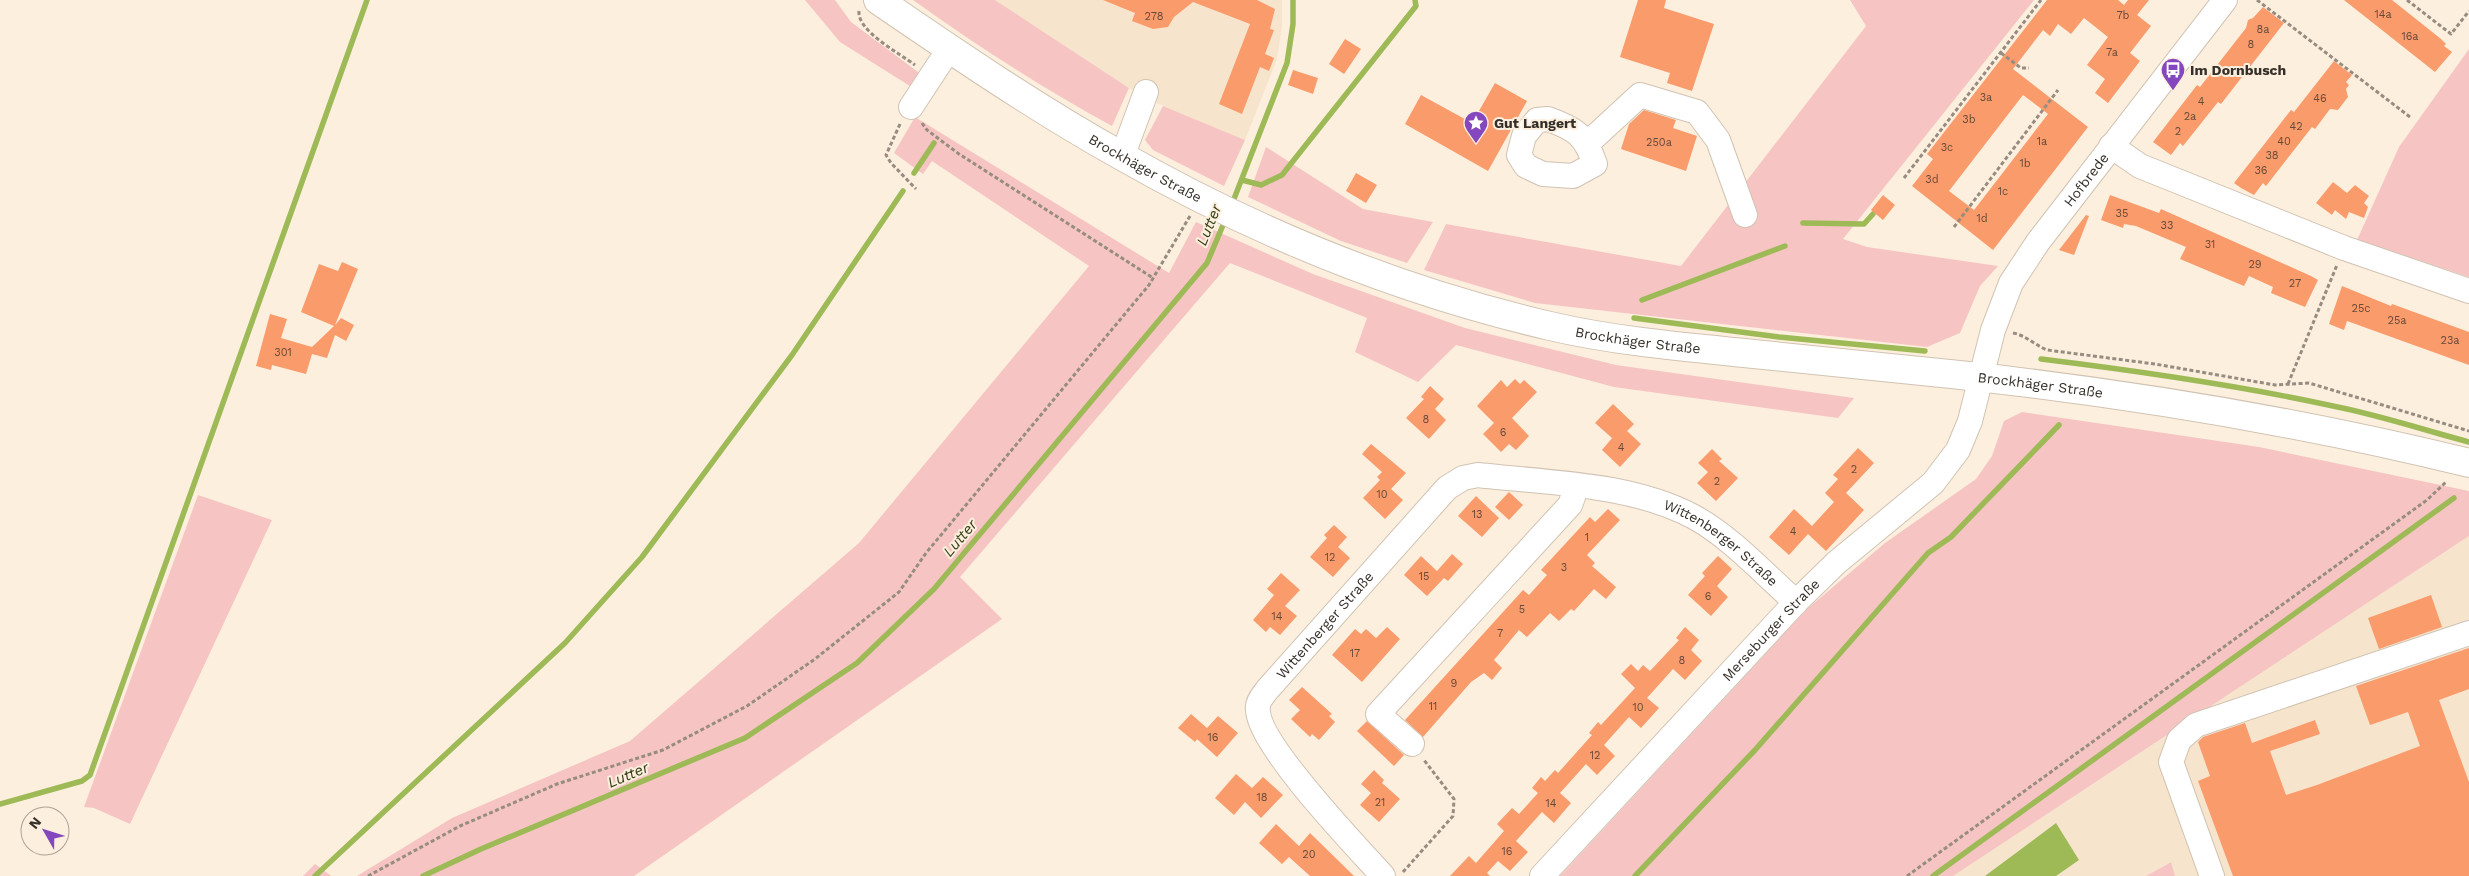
<svg xmlns="http://www.w3.org/2000/svg" width="2469" height="876" viewBox="0 0 2469 876" font-family="'Work Sans',sans-serif">
<style>
.built{fill:#f7e4cc}
.green{fill:#f6c5c3}
.water{fill:#9dba57}
.lines{fill:none;stroke-linecap:round;stroke-linejoin:round}
.stream{stroke:#9dba57;stroke-width:5.5}
.building{fill:#fa9b6c;fill-rule:evenodd}
.minor-casing{stroke:#d1c3b3;stroke-width:26}
.major-casing{stroke:#d1c3b3;stroke-width:30}
.path{stroke:#968c80;stroke-width:3;stroke-dasharray:4 2.5;stroke-linecap:butt}
.minor{stroke:#fff;stroke-width:24}
.major{stroke:#fff;stroke-width:28}
.labels{text-anchor:middle;dominant-baseline:central;stroke-width:4;stroke-linejoin:round;paint-order:stroke}
.number-label{font-size:11px;fill:#664a3a}
.poi-label{font-size:14px;font-weight:bold;fill:#352f29;stroke:#fdefde;text-anchor:start}
.street-label{font-size:14px;fill:#352f29;stroke:#fdefde}
.water-label{font-size:15px;font-style:italic;fill:#323e15;stroke:#fdefde}
</style>
<rect width="100%" height="100%" fill="#fdefde"/>
<g class="built">
<path d="M995,0H1282V26L1277,59L1245,140L1163,106L1129,88Z"/>
<path d="M2469,536V876H2175L2170,862L2146,876H1953Z"/>
</g>
<g class="green">
<path d="M805,0H835L851,22L922,75L913,88L840,42Z"/>
<path d="M913,0H995L1129,88L1112,126C1043,88 977,46 913,0Z"/>
<path d="M1850,0H2034L1843,239L1867,247L1998,266L1980,286L1960,333L1927,347L1535,303L1424,270L1446,224L1681,266L1866,26Z"/>
<path d="M2469,49V277L2357,240L2399,147Z"/>
<path d="M1163,106L1245,140L1224,186L1153,150L1145,140Z"/>
<path d="M915,117L1169,273L1196,222L1313,274L1465,328L1616,365L1854,398L1838,418L1614,387L1456,345L1418,382L1355,352L1367,318L1230,263L960,577L1002,619L634,876H357L452,818L630,741L859,543L1089,266L932,161L923,174L894,153Z"/>
<path d="M1266,147L1363,209L1433,222L1407,263L1341,241L1248,197Z"/>
<path d="M2022,412L2259,447L2469,491V536L1953,876H1560L1807,609L1885,543L1976,479L1992,456L2004,421Z"/>
<path d="M198,495L272,520L130,824L94,808L84,807Z"/>
<path d="M2171,862L2175,876H2146Z"/>
<path d="M315,864L330,875L331,876H303Z"/>
</g>
<path class="water" d="M2056,823L2079,860L2056,876H1985Z"/>
<g class="lines">
<g class="stream">
<path d="M914,173L934,143"/>
<path d="M1242,180L1261,185L1282,175L1416,6L1415,0"/>
<path d="M1232,204L1287,63L1293,24V0"/>
<path d="M1803,223L1864,224L1873,214"/>
<path d="M1642,300L1785,246"/>
<path d="M1634,318L1779,337L1925,351"/>
<path d="M2041,359C2139,371 2237,385 2333,406C2379,415 2424,430 2469,442"/>
<path d="M0,804L82,781L90,775L367,0"/>
<path d="M315,876L565,643L642,557L792,355L903,191"/>
<path d="M423,876L481,849L745,738L857,663L934,589L1207,263L1226,218"/>
<path d="M1635,876L1755,750L1928,553L1951,537L2059,425"/>
<path d="M1933,876L2454,498"/>
</g>
</g>
<g class="building">
<path d="M1103,0H1257L1275,9L1270,29L1274,30L1265,54L1274,58L1269,71L1260,67L1242,114L1219,104L1250,24L1193,2L1174,17L1168,27L1153,29L1132,21L1135,13Z"/>
<path d="M1638,0H1666L1664,8L1714,24L1692,91L1667,83L1670,73L1620,57Z"/>
<path d="M2047,0H2118L2124,5L2128,0H2149L2137,15L2151,26L2130,53L2140,61L2108,103L2095,93L2105,79L2087,65L2108,37L2084,18L2071,34L2058,24L2050,36L2043,30L2013,69L2088,127L1993,250L1912,186L1933,159L1927,154ZM2023,95L2048,114L1974,210L1949,191Z"/>
<path d="M2344,0H2392L2441,39L2446,44L2444,46L2452,52L2435,72Z"/>
<path d="M2263,7L2284,23L2221,104L2218,102L2183,146L2180,143L2171,155L2153,142L2197,85L2200,87L2246,28L2248,20L2253,18Z"/>
<path d="M1345,39L1361,49L1344,74L1329,64Z"/>
<path d="M2334,61L2352,75L2346,82L2349,85L2346,89L2348,97L2338,110L2330,109L2315,129L2312,127L2266,186L2263,183L2254,195L2241,188L2234,183L2291,110L2294,112Z"/>
<path d="M1293,70L1318,78L1313,94L1288,85Z"/>
<path d="M1495,83L1527,101L1488,171L1405,124L1421,95L1472,123Z"/>
<path d="M1644,110L1676,120L1673,128L1697,136L1686,171L1621,149L1629,124Z"/>
<path d="M1356,173L1377,185L1366,203L1346,191Z"/>
<path d="M2333,182L2347,193L2355,185L2369,196L2364,203L2368,207L2364,218L2349,212L2346,219L2335,210L2332,215L2316,203Z"/>
<path d="M1883,195L1895,205L1883,220L1871,210Z"/>
<path d="M2110,195L2159,213L2161,209L2311,276L2318,280L2305,307L2271,293L2273,287L2249,276L2244,286L2180,259L2186,247L2136,226L2124,224L2123,228L2101,220Z"/>
<path d="M2086,215L2089,216L2074,255L2059,250Z"/>
<path d="M342,262L358,269L335,325L341,318L354,325L346,341L335,335L327,358L312,354L306,374L272,365L271,370L256,366L270,314L287,319L281,338L312,347L334,326L301,312L319,264L338,271Z"/>
<path d="M2342,286L2391,306L2392,304L2469,332V365L2347,321L2344,330L2329,324Z"/>
<path d="M1515,379L1520,384L1524,380L1537,392L1512,418L1529,436L1516,450L1509,444L1501,452L1483,434L1494,423L1477,406L1501,380L1507,387Z"/>
<path d="M1430,386L1444,399L1435,409L1446,420L1429,439L1406,418L1424,399L1421,397Z"/>
<path d="M1613,404L1634,424L1627,431L1641,444L1620,467L1602,450L1612,438L1595,423Z"/>
<path d="M1371,444L1406,473L1391,489L1403,500L1385,519L1363,498L1380,480L1377,477L1382,472L1362,454Z"/>
<path d="M1858,448L1874,463L1846,493L1864,510L1826,551L1808,534L1789,555L1769,537L1794,509L1812,526L1834,502L1825,493L1838,479L1833,475Z"/>
<path d="M1712,449L1722,459L1719,461L1738,478L1716,501L1697,483L1708,472L1698,463Z"/>
<path d="M1509,492L1523,505L1509,520L1495,507Z"/>
<path d="M1476,496L1499,518L1482,537L1458,516Z"/>
<path d="M1608,509L1620,520L1587,555L1595,563L1592,566L1616,587L1606,599L1594,589L1574,611L1571,609L1559,621L1550,613L1527,637L1519,630L1494,660L1502,668L1492,680L1484,673L1471,682L1423,737L1405,720L1523,590L1529,595L1547,575L1541,570L1590,517L1595,522Z"/>
<path d="M1334,525L1347,537L1338,547L1350,558L1333,577L1310,557L1327,538L1324,535Z"/>
<path d="M1452,554L1463,564L1448,581L1444,578L1427,596L1404,575L1421,556L1437,571Z"/>
<path d="M1718,556L1732,569L1717,586L1728,597L1711,616L1688,595L1705,576L1702,573Z"/>
<path d="M1281,573L1300,590L1285,606L1297,616L1280,635L1270,627L1266,632L1253,620L1274,595L1267,589Z"/>
<path d="M2431,595L2442,627L2379,649L2368,618Z"/>
<path d="M1387,627L1400,639L1362,682L1332,655L1355,629L1361,634L1366,629L1376,638Z"/>
<path d="M1685,627L1699,640L1691,650L1702,661L1685,680L1673,669L1647,698L1659,708L1641,728L1629,717L1604,745L1615,756L1597,775L1586,764L1560,793L1571,803L1554,823L1542,812L1516,841L1528,852L1510,871L1498,861L1487,873L1490,876H1450L1469,856L1476,863L1504,831L1497,824L1512,808L1519,814L1538,793L1532,788L1541,777L1545,781L1555,770L1558,773L1592,735L1589,733L1598,722L1601,725L1635,688L1621,674L1631,664L1638,671L1643,665L1650,671L1679,640L1676,638Z"/>
<path d="M2469,648V689L2439,700L2469,782V876H2233L2198,781L2210,776L2198,742L2203,737L2245,723L2252,743L2315,720L2320,734L2270,751L2286,795L2317,785L2420,746L2408,712L2370,725L2356,686Z"/>
<path d="M1302,687L1332,714L1329,716L1335,722L1319,740L1312,734L1310,737L1291,719L1300,710L1289,700Z"/>
<path d="M1191,714L1207,728L1218,716L1238,733L1217,757L1197,739L1195,742L1178,728Z"/>
<path d="M1367,721L1404,755L1394,766L1357,731Z"/>
<path d="M1374,770L1384,780L1382,783L1400,799L1379,822L1360,805L1371,793L1361,784Z"/>
<path d="M1236,774L1252,788L1263,777L1283,795L1261,818L1245,802L1234,815L1215,798Z"/>
<path d="M1276,824L1299,846L1310,833L1354,876H1310L1289,857L1282,864L1259,843Z"/>
</g>
<g class="lines">
<defs>
<g id="minor">
<path d="M911,107L949,49"/>
<path d="M1548,119C1576,129 1585,135 1595,164L1573,176L1543,174L1526,166L1519,155L1524,136L1537,120Z"/>
<path d="M1588,143L1640,95L1697,112L1718,140L1745,215"/>
<path d="M2111,146L2140,166L2344,248L2469,291"/>
<path d="M1122,157L1146,92"/>
<path d="M1412,744L1378,714L1570,505L1577,486"/>
<path id="s1" d="M1383,876C1358,848 1253,740 1258,706C1258,701 1264,694 1267,690L1447,488L1463,478L1478,475C1548,483 1630,483 1694,517C1732,538 1764,574 1796,602"/>
<path id="s2" d="M1542,876L1796,602L1836,563L1933,483L1958,450L1970,421L1993,330L2011,283L2038,242L2225,0"/>
<path d="M2212,876L2171,762L2179,740L2196,725L2469,633"/>
</g>
<g id="major">
<path id="s3" d="M878,0C957,54 1036,108 1120,155C1253,231 1400,291 1550,326C1610,340 1673,346 1734,352C1816,360 1897,368 1978,377C2144,396 2307,423 2469,463"/>
</g>
</defs>
<use href="#minor" class="minor-casing"/>
<use href="#major" class="major-casing"/>
<g class="path">
<path d="M2257,0L2410,117"/>
<path d="M2407,0L2451,34L2469,11"/>
<path d="M859,11C857,31 899,53 915,65"/>
<path d="M2001,53L2021,68H2029"/>
<path d="M922,123L927,130L959,154L1153,278"/>
<path d="M900,124L886,155L891,163L916,189"/>
<path d="M1904,178L2041,0"/>
<path d="M1954,227L2058,90"/>
<path d="M2013,333C2025,335 2035,345 2047,350L2155,364L2275,385L2309,383L2469,431"/>
<path d="M2288,384L2337,265"/>
<path d="M1403,872L1453,816L1454,799L1424,760"/>
<path d="M368,876L460,826L557,784L663,750L747,706L815,659L899,592L926,553L1149,285L1190,216"/>
<path d="M1907,876L2427,500L2447,481"/>
</g>
<use href="#minor" class="minor"/>
<use href="#major" class="major"/>
</g>
<defs>
<symbol id="bus-pin" viewBox="-11 -11 22 30"><path d="M0 17L-7.5 6A9.5 9.5 0 1 1 7.5 6Z" fill="#8547bd" stroke="#fdefde"/><path d="M-5-6H5V4H4V6H2V4H-2V6H-4V4H-5ZM-3.5-4V0h7V-4ZM-3.5 1.2v1.5H-2V1.2ZM2 1.2v1.5H3.5V1.2Z" fill="#fff"/></symbol>
<symbol id="sight-pin" viewBox="-11 -11 22 30"><path d="M0 17L-7.5 6A9.5 9.5 0 1 1 7.5 6Z" fill="#8547bd" stroke="#fdefde"/><path d="M0-6L1.8-2.2L6-1.7L2.9 1.2L3.7 5.4L0 3.3L-3.7 5.4L-2.9 1.2L-6-1.7L-1.8-2.2Z" fill="#fff"/></symbol>
</defs>
<g fill-rule="evenodd">
<use href="#bus-pin" x="2159" y="56" width="28" height="38"/>
<use href="#sight-pin" x="1462" y="109" width="28" height="38"/>
</g>
<g class="labels">
<g class="number-label">
<text x="2383" y="14">14a</text>
<text x="2123" y="15">7b</text>
<text x="1154" y="16">278</text>
<text x="2263" y="29">8a</text>
<text x="2410" y="36">16a</text>
<text x="2251" y="44">8</text>
<text x="2112" y="52">7a</text>
<text x="1986" y="97">3a</text>
<text x="2320" y="98">46</text>
<text x="2201" y="101">4</text>
<text x="2190" y="116">2a</text>
<text x="1969" y="119">3b</text>
<text x="2296" y="126">42</text>
<text x="2178" y="131">2</text>
<text x="2042" y="141">1a</text>
<text x="2284" y="141">40</text>
<text x="1659" y="142">250a</text>
<text x="1947" y="147">3c</text>
<text x="2272" y="155">38</text>
<text x="2025" y="163">1b</text>
<text x="2261" y="170">36</text>
<text x="1932" y="179">3d</text>
<text x="2003" y="191">1c</text>
<text x="2122" y="213">35</text>
<text x="1982" y="218">1d</text>
<text x="2167" y="225">33</text>
<text x="2210" y="244">31</text>
<text x="2255" y="264">29</text>
<text x="2295" y="283">27</text>
<text x="2361" y="308">25c</text>
<text x="2397" y="320">25a</text>
<text x="2450" y="340">23a</text>
<text x="283" y="352">301</text>
<text x="1426" y="419">8</text>
<text x="1503" y="432">6</text>
<text x="1621" y="447">4</text>
<text x="1854" y="469">2</text>
<text x="1717" y="481">2</text>
<text x="1382" y="494">10</text>
<text x="1477" y="514">13</text>
<text x="1793" y="531">4</text>
<text x="1587" y="537">1</text>
<text x="1330" y="557">12</text>
<text x="1564" y="567">3</text>
<text x="1424" y="576">15</text>
<text x="1708" y="596">6</text>
<text x="1522" y="609">5</text>
<text x="1277" y="616">14</text>
<text x="1500" y="633">7</text>
<text x="1355" y="653">17</text>
<text x="1682" y="660">8</text>
<text x="1454" y="683">9</text>
<text x="1433" y="706">11</text>
<text x="1638" y="707">10</text>
<text x="1213" y="737">16</text>
<text x="1595" y="755">12</text>
<text x="1262" y="797">18</text>
<text x="1380" y="802">21</text>
<text x="1551" y="803">14</text>
<text x="1507" y="851">16</text>
<text x="1309" y="854">20</text>
</g>
<g class="poi-label">
<text x="2190" y="70">Im Dornbusch</text>
<text x="1494" y="123">Gut Langert</text>
</g>
<g class="street-label">
<text stroke="none"><textPath href="#s3" startOffset="316">Brockhäger Straße</textPath></text>
<text stroke="none"><textPath href="#s2" startOffset="900">Hofbrede</textPath></text>
<text stroke="none"><textPath href="#s3" startOffset="841">Brockhäger Straße</textPath></text>
<text stroke="none"><textPath href="#s3" startOffset="1246">Brockhäger Straße</textPath></text>
<text stroke="none"><textPath href="#s1" startOffset="795">Wittenberger Straße</textPath></text>
<text stroke="none"><textPath href="#s1" startOffset="319">Wittenberger Straße</textPath></text>
<text stroke="none"><textPath href="#s2" startOffset="336">Merseburger Straße</textPath></text>
</g>
<g class="water-label">
<text transform="translate(1209 225) rotate(-68)">Lutter</text>
<text transform="translate(960 538) rotate(-50)">Lutter</text>
<text transform="translate(628 775) rotate(-23)">Lutter</text>
</g>
</g>
<g transform="translate(45 831) rotate(309)"><circle r="24" fill="#fdefde" stroke="#ada296"/>
<path d="M0-4L9 19L0 12L-9 19Z" fill="#8547bd"/>
<text y="-8" font-size="14" font-weight="bold" text-anchor="middle" fill="#352f29">N</text>
</g>
</svg>
